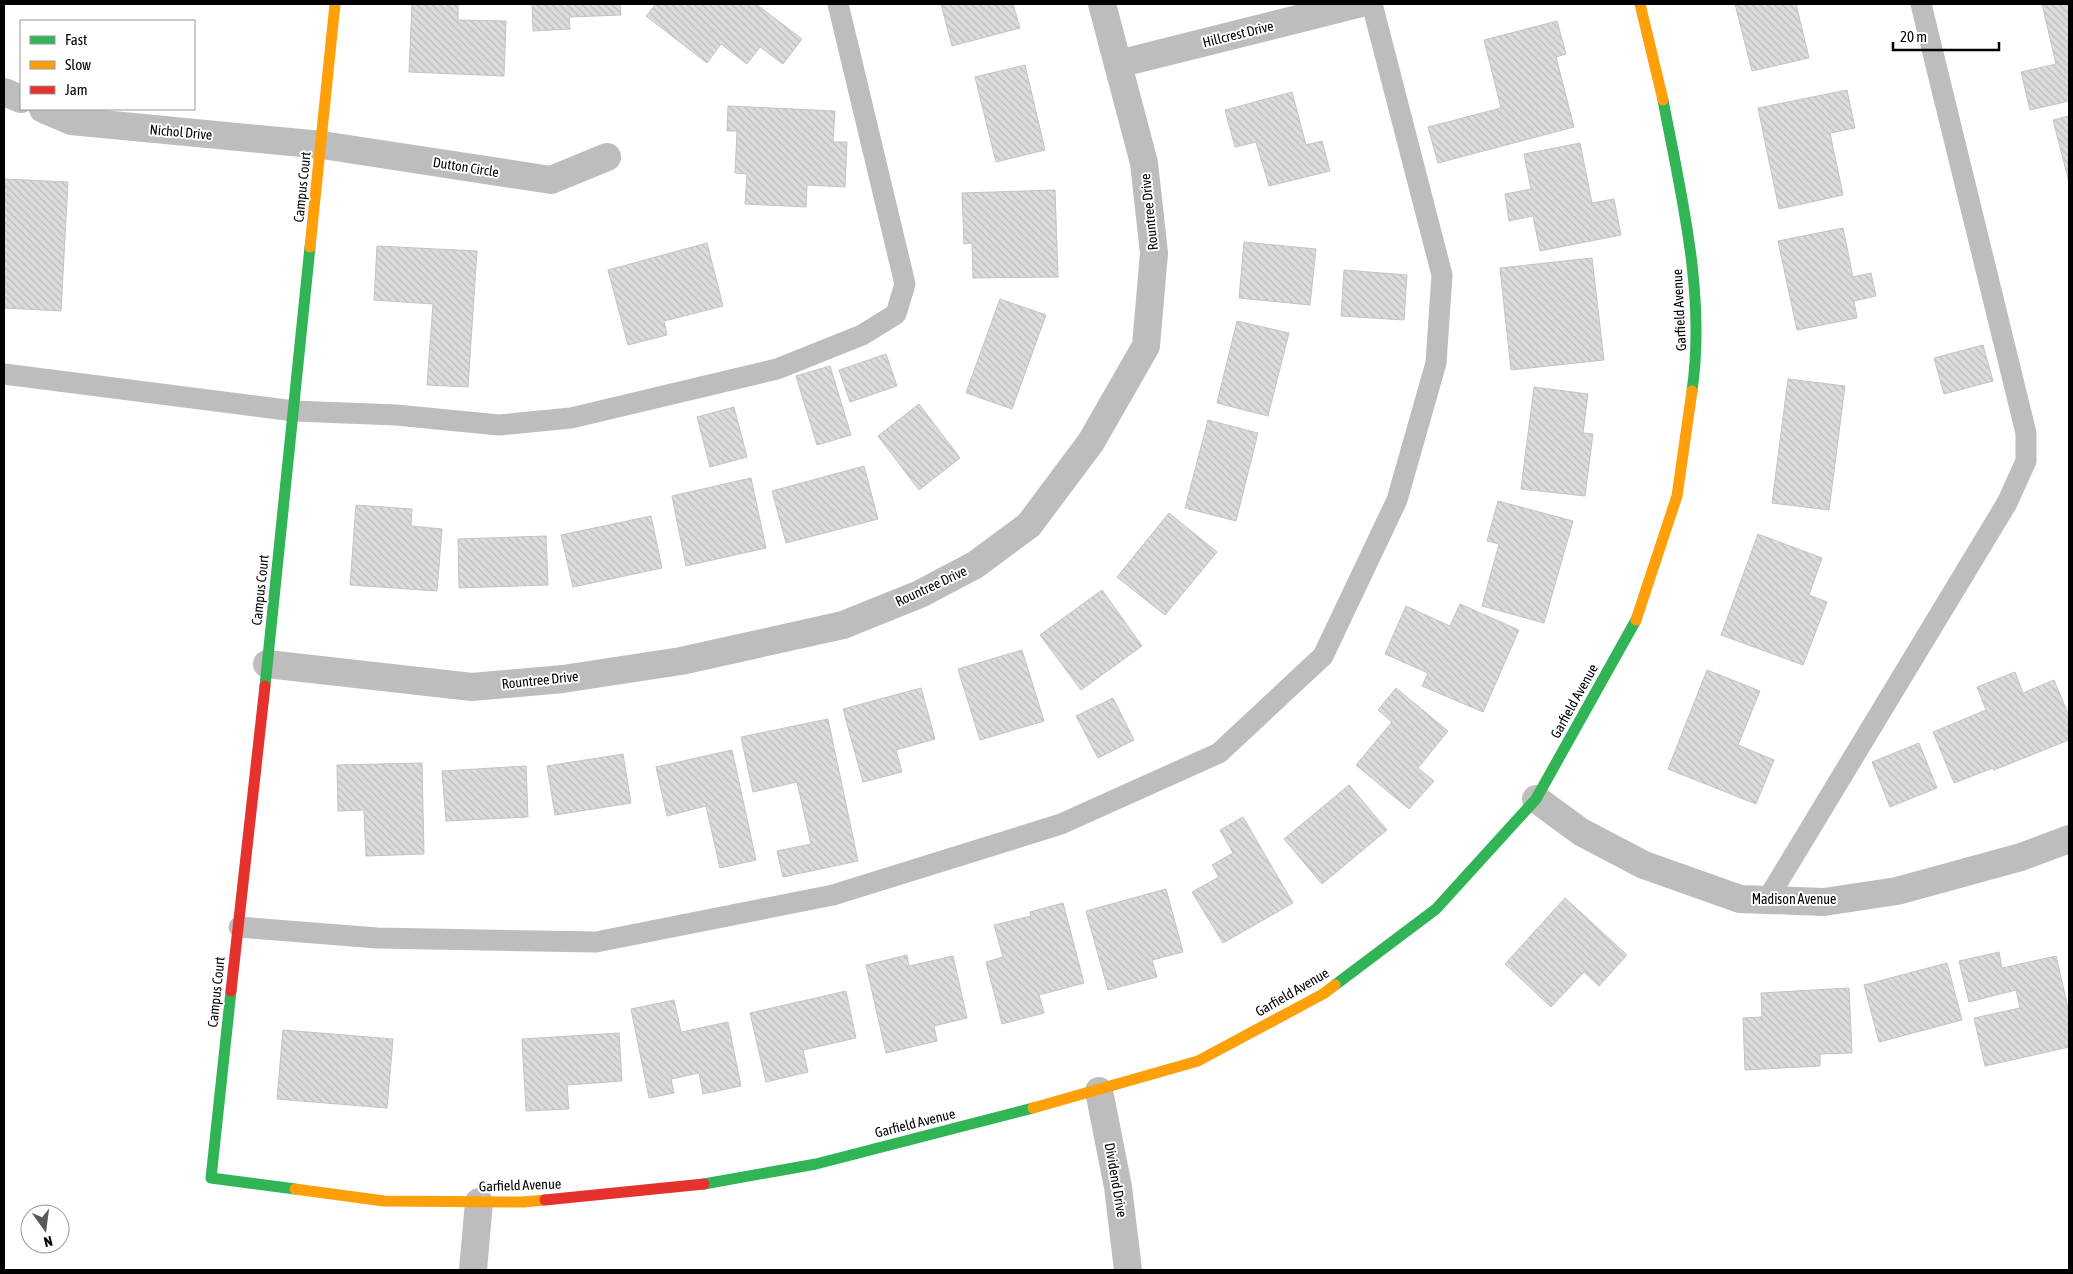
<svg xmlns="http://www.w3.org/2000/svg" width="2073" height="1274" viewBox="0 0 2073 1274" font-family="'Asap Condensed',sans-serif">
<style>
.building{fill:url(#building-back-hatch);stroke:#c4c4c4}
.lines{fill:none;stroke-linecap:round;stroke-linejoin:round}
.lane{stroke:#bdbdbd;stroke-width:21}
.street{stroke:#bdbdbd;stroke-width:28}
.fast{stroke:#30b455;stroke-width:11}
.slow{stroke:#ff9f0a;stroke-width:11}
.jam{stroke:#e5322d;stroke-width:11}
.labels{text-anchor:middle;dominant-baseline:central;stroke-width:4;stroke-linejoin:round;paint-order:stroke}
.street-label{font-size:14px;fill:#000;stroke:#fff}
</style>
<defs>
<pattern id="building-back-hatch" width="6" height="6" patternUnits="userSpaceOnUse" patternTransform="scale(1.25)"><rect width="6" height="6" fill="#dcdcdc"/><path d="M-1 5l2 2M0 0l6 6M5-1l2 2" fill="none" stroke="#bbb"/></pattern>
</defs>
<rect width="100%" height="100%" fill="#fff"/>
<g class="building">
<path d="M412,4H458V20L506,21L504,76L409,72Z"/>
<path d="M532,4H620L621,15L569,17L570,29L533,31Z"/>
<path d="M656,4H756L802,39L783,64L760,47L747,64L721,44L707,63L646,16Z"/>
<path d="M941,4H1013L1020,28L952,46Z"/>
<path d="M1735,4H1796L1809,58L1752,71Z"/>
<path d="M2042,4H2069V101L2030,110L2021,72L2056,64Z"/>
<path d="M1557,21L1566,54L1556,57L1574,127L1438,163L1428,127L1501,108L1484,40Z"/>
<path d="M1025,65L1045,150L996,162L975,77Z"/>
<path d="M1847,90L1855,128L1830,133L1843,195L1779,209L1758,108Z"/>
<path d="M1292,92L1306,145L1322,141L1330,171L1269,186L1256,142L1235,147L1225,110Z"/>
<path d="M728,106L835,111L833,142H847L845,187L807,185L806,207L745,204L747,174L735,173L737,131H727Z"/>
<path d="M2069,116V182L2053,120Z"/>
<path d="M1580,143L1592,203L1614,199L1621,235L1540,251L1533,216L1509,221L1505,194L1531,189L1524,154Z"/>
<path d="M4,179L68,182L61,311L4,308Z"/>
<path d="M1055,190L1058,277L973,278L972,243L964,244L962,193Z"/>
<path d="M1843,228L1853,277L1871,273L1876,296L1854,301L1857,318L1797,330L1778,241Z"/>
<path d="M1244,242L1316,249L1310,305L1239,298Z"/>
<path d="M707,243L723,306L664,321L667,335L628,345L608,270Z"/>
<path d="M377,246L477,251L468,387L427,385L433,304L374,300Z"/>
<path d="M1592,258L1604,360L1511,370L1500,268Z"/>
<path d="M1344,270L1407,275L1404,320L1341,316Z"/>
<path d="M1000,299L1046,315L1012,409L966,393Z"/>
<path d="M1237,321L1289,333L1268,416L1217,403Z"/>
<path d="M1983,345L1993,381L1944,394L1934,358Z"/>
<path d="M886,354L897,386L850,402L839,370Z"/>
<path d="M830,366L851,435L817,445L796,376Z"/>
<path d="M1788,379L1845,386L1829,510L1772,503Z"/>
<path d="M1534,387L1588,394L1583,433L1593,434L1585,496L1521,489Z"/>
<path d="M919,404L960,458L919,490L878,436Z"/>
<path d="M734,407L747,457L710,467L697,417Z"/>
<path d="M1208,420L1258,433L1236,521L1185,508Z"/>
<path d="M864,466L878,519L786,543L772,491Z"/>
<path d="M751,478L766,548L686,566L672,496Z"/>
<path d="M1498,501L1573,521L1544,623L1482,606L1499,544L1487,541Z"/>
<path d="M356,505L412,509L411,526L442,529L437,591L350,585Z"/>
<path d="M1169,513L1217,552L1165,615L1117,577Z"/>
<path d="M651,516L662,568L573,587L561,535Z"/>
<path d="M1758,534L1822,558L1809,595L1827,602L1803,665L1721,635Z"/>
<path d="M546,536L548,585L459,588L458,539Z"/>
<path d="M1102,590L1142,646L1081,690L1040,635Z"/>
<path d="M1460,604L1519,630L1483,712L1422,686L1428,673L1385,654L1406,606L1450,626Z"/>
<path d="M1022,650L1044,721L980,740L958,669Z"/>
<path d="M1707,670L1760,691L1738,745L1774,760L1756,804L1668,769Z"/>
<path d="M2015,672L2023,693L2054,680L2069,716V740L1994,770L1993,768L1954,783L1933,732L1986,710L1977,687Z"/>
<path d="M921,688L935,739L896,750L902,772L863,782L843,709Z"/>
<path d="M1396,688L1448,731L1418,768L1434,781L1409,809L1356,765L1392,722L1378,710Z"/>
<path d="M1113,698L1134,740L1098,758L1076,716Z"/>
<path d="M828,719L858,861L783,877L777,851L811,844L797,782L753,792L741,737Z"/>
<path d="M1919,743L1937,788L1890,807L1872,762Z"/>
<path d="M732,750L756,860L720,868L706,806L667,816L656,767Z"/>
<path d="M623,754L631,803L555,815L547,766Z"/>
<path d="M422,763L424,854L366,856L364,810L338,811L337,765Z"/>
<path d="M526,766L528,817L446,821L442,771Z"/>
<path d="M1349,785L1387,830L1322,884L1284,839Z"/>
<path d="M1243,817L1293,903L1223,943L1192,892L1219,877L1212,865L1233,853L1220,830Z"/>
<path d="M1166,889L1183,952L1152,960L1157,977L1108,990L1086,911Z"/>
<path d="M1565,898L1627,955L1599,986L1584,972L1551,1007L1505,964Z"/>
<path d="M1063,903L1084,983L1039,995L1044,1013L1002,1024L986,962L1003,957L994,925L1031,916L1030,912Z"/>
<path d="M1999,952L2002,968L2056,956L2069,1012V1047L1985,1066L1974,1018L2020,1008L2016,990L1969,1002L1959,961Z"/>
<path d="M907,955L909,966L953,956L967,1018L934,1026L937,1041L886,1053L866,965Z"/>
<path d="M1947,963L1962,1020L1879,1042L1864,985Z"/>
<path d="M1849,988L1852,1053L1820,1054V1066L1745,1070L1743,1018L1762,1017L1761,993Z"/>
<path d="M846,991L856,1038L803,1050L808,1072L766,1082L750,1013Z"/>
<path d="M674,1000L681,1032L728,1022L741,1086L703,1094L699,1073L671,1079L674,1093L649,1098L631,1009Z"/>
<path d="M283,1030L393,1039L387,1108L277,1099Z"/>
<path d="M619,1033L622,1081L567,1085L569,1109L526,1111L522,1039Z"/>
</g>
<g class="lines">
<g class="lane">
<path d="M4,374L294,411L396,415L499,425L571,418L777,369L862,335L896,314L905,284L838,4"/>
<path d="M1767,900L2007,503L2026,461V433L1921,4"/>
<path d="M239,927L377,938L596,942L833,895L1061,824L1219,753L1323,656L1397,500L1436,363L1442,275L1372,4"/>
</g>
<g class="street">
<path d="M1118,64L1358,4"/>
<path d="M4,92L21,99"/>
<path d="M43,109L71,121L322,145L551,180L607,157"/>
<path d="M267,664L472,687L563,679L681,661L843,625L920,594L975,565L1029,525L1091,442L1146,346L1154,253L1144,163L1102,4"/>
<path d="M1536,799L1581,832L1644,865L1740,899L1824,902L1897,891L2021,857L2069,839"/>
<path d="M1099,1091L1118,1187L1128,1270"/>
<path d="M473,1270L479,1202"/>
</g>
<g class="fast">
<path d="M1663,100C1681,195 1706,294 1692,391"/>
<path d="M265,686L310,247"/>
<path d="M1335,985L1436,909L1536,799L1636,620"/>
<path d="M231,991L211,1178L295,1189"/>
<path d="M704,1184L816,1164L1033,1108"/>
</g>
<g class="slow">
<path d="M1640,4L1663,100"/>
<path d="M310,247L335,4"/>
<path d="M1636,620L1677,496L1692,391"/>
<path d="M1033,1108L1198,1061L1323,994L1335,985"/>
<path d="M295,1189L384,1201L523,1202L545,1200"/>
</g>
<g class="jam">
<path d="M231,991L265,686"/>
<path d="M545,1200L704,1184"/>
</g>
</g>
<g class="labels">
<g class="street-label">
<text transform="translate(1238 34) rotate(-14)">Hillcrest Drive</text>
<text transform="translate(181 132) rotate(5)">Nichol Drive</text>
<text transform="translate(466 167) rotate(9)">Dutton Circle</text>
<text transform="translate(302 187) rotate(-84)">Campus Court</text>
<text transform="translate(1149 212) rotate(-96)">Rountree Drive</text>
<text transform="translate(1679 310) rotate(-93)">Garfield Avenue</text>
<text transform="translate(931 586) rotate(-25)">Rountree Drive</text>
<text transform="translate(260 590) rotate(-84)">Campus Court</text>
<text transform="translate(540 680) rotate(-6)">Rountree Drive</text>
<text transform="translate(1574 701) rotate(-61)">Garfield Avenue</text>
<text x="1794" y="899">Madison Avenue</text>
<text transform="translate(216 992) rotate(-84)">Campus Court</text>
<text transform="translate(1292 992) rotate(-30)">Garfield Avenue</text>
<text transform="translate(915 1123) rotate(-14)">Garfield Avenue</text>
<text transform="translate(1116 1180) rotate(80)">Dividend Drive</text>
<text transform="translate(520 1185) rotate(-2)">Garfield Avenue</text>
</g>
</g>
<rect width="2073" height="1274" fill="none" stroke="#000000" stroke-width="10"/>
<rect x="20" y="20" width="175" height="90" fill="#ffffff" stroke="#999999"/>
<rect x="30" y="36" width="25" height="8" fill="#30b455" stroke="#999999"/>
<text x="65" y="45" font-size="15" fill="#000000">Fast</text>
<rect x="30" y="61" width="25" height="8" fill="#ff9f0a" stroke="#999999"/>
<text x="65" y="70" font-size="15" fill="#000000">Slow</text>
<rect x="30" y="86" width="25" height="8" fill="#e5322d" stroke="#999999"/>
<text x="65" y="95" font-size="15" fill="#000000">Jam</text>
<g transform="translate(45 1229) rotate(166)"><circle r="24" fill="#ffffff" stroke="#999999"/>
<path d="M0-4L9 19L0 12L-9 19Z" fill="#595959"/>
<text y="-8" font-size="14" font-weight="bold" text-anchor="middle" fill="#000000">N</text>
</g>
<path d="M1893 42v8h106v-8" fill="none" stroke="#000000" stroke-width="2.5"/>
<text x="1900" y="42" font-size="15" fill="#000000" stroke="#ffffff" stroke-width="4" paint-order="stroke">20 m</text>
</svg>
